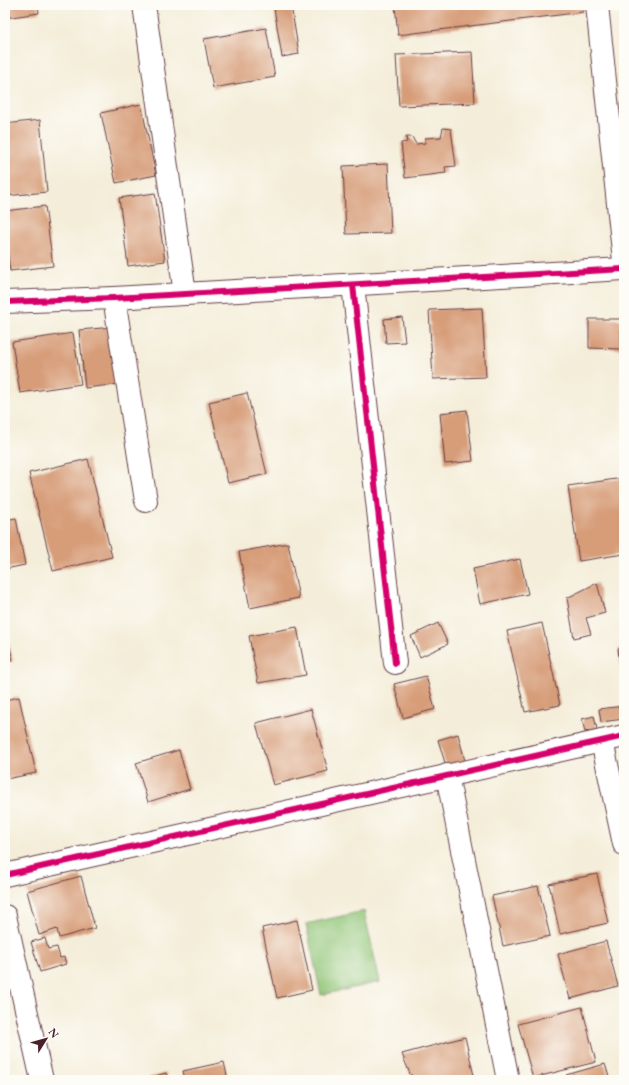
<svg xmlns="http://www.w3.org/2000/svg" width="629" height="1085" viewBox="0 0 629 1085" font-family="'EB Garamond',serif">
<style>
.green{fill:#8fc476;stroke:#6c7250}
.building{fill:#d79d79}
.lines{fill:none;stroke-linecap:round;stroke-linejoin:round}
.minor-casing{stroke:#643e45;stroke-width:24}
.minor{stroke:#fff;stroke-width:22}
.cycleway-casing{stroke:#fdfcf7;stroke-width:8}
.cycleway{stroke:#d6006c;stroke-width:6}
</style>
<rect width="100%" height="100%" fill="#fdfcf7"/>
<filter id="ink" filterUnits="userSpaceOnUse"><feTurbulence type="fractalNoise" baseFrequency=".025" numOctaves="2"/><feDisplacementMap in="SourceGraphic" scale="8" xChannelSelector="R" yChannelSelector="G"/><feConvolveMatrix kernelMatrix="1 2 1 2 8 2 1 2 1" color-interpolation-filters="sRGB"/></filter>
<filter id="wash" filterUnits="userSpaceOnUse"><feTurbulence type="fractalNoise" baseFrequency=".012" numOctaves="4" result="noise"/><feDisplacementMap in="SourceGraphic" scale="16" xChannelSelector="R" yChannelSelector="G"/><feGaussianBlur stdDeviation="0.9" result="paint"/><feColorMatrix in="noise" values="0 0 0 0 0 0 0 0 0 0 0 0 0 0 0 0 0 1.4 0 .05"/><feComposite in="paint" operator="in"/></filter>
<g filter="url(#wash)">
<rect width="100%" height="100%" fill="#f4edd9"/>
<path class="green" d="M364,911L380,982L321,995L306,924Z"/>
<g id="blocks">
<g class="building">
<path d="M5,5H38L39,13L5,18Z"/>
<path d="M291,5L299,54L282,57L274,8Z"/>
<path d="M395,5H583V12L398,35Z"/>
<path d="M266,28L275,77L213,88L204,39Z"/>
<path d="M472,52L475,103L399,106L396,55Z"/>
<path d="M141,104L156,175L116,183L101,113Z"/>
<path d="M40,120L47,192L5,196V124Z"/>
<path d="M443,128L451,129L456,166L445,167L446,173L405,178L401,143L407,142L406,137H412L416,144L425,143V138L441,137Z"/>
<path d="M388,164L391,233L346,234L343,166Z"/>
<path d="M155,193L165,261L128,266L119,198Z"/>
<path d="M45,206L53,266L10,271L5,233V211Z"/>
<path d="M482,308L486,377L433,379L429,310Z"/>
<path d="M402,317L405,342L386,343L384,319Z"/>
<path d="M589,319H621V349L589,348Z"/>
<path d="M114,327L119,384L85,388L79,330Z"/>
<path d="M73,333L81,384L20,393L12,342Z"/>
<path d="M247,393L267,474L228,483L209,402Z"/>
<path d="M467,410L473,461L445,464L440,413Z"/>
<path d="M88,459L112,557L53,571L29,473Z"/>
<path d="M623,478L624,485V554L579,561L568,486Z"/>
<path d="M16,518L25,565L5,569V520Z"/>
<path d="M288,543L299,598L250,608L239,552Z"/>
<path d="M520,559L528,594L480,604L473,569Z"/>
<path d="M597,583L605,613L586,618L591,634L574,638L567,598Z"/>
<path d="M438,623L448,644L420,657L411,636Z"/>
<path d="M542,623L560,705L525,712L507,631Z"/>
<path d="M5,627L13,661L5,662Z"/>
<path d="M297,627L306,675L258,683L249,636Z"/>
<path d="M624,648V685L623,686L618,649Z"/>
<path d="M426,676L435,709L403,718L394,684Z"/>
<path d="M19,697L36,773L6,779L5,700Z"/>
<path d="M624,706V719L601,722L599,709Z"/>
<path d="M311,709L328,771L273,785L256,723Z"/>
<path d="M594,716L597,729L585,732L582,719Z"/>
<path d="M458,734L465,761L446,766L438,740Z"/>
<path d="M179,750L190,789L148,802L136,763Z"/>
<path d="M597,874L608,923L560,934L549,884Z"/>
<path d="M81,876L95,928L59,938L57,929L39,935L27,891Z"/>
<path d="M538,886L550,936L503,946L492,896Z"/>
<path d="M297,920L312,990L277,998L262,928Z"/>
<path d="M45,938L48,949L57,947L60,958L64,957L66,964L40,972L31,942Z"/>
<path d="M606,941L618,986L570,999L558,954Z"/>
<path d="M582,1007L596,1062L533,1078L518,1024Z"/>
<path d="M465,1037L475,1080H417L410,1074L402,1054Z"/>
<path d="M224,1062L228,1080H185L183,1071Z"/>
<path d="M605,1064L610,1080H567L566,1075Z"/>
<path d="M166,1073L168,1080H141Z"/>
</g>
</g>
</g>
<g filter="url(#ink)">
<use href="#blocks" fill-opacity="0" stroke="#643e45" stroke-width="1"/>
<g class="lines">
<defs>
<g id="minor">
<path d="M144,5L185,294"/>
<path d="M597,5L624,261"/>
<path d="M353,285L395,663"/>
<path d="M114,298L146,501"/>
<path d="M5,302L114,298L624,269"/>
<path d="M602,741L624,844"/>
<path d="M447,775L508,1080"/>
<path d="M5,875L624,736"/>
<path d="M5,916L42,1080"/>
</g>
</defs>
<use href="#minor" class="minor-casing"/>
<use href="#minor" class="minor"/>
<defs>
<g id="cycleway">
<path d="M353,285L395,663"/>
<path d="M5,302L114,298L624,269"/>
<path d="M5,875L624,736"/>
</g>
</defs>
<use href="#cycleway" class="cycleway-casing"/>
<use href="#cycleway" class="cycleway"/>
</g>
</g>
<rect width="629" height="1085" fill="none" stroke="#fdfcf7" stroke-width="20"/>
<g transform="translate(46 1039) rotate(53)" stroke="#fdfcf7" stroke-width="3" paint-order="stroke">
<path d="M0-3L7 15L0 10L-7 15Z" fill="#4a1f2b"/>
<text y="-6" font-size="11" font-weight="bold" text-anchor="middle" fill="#4a1f2b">N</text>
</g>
</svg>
